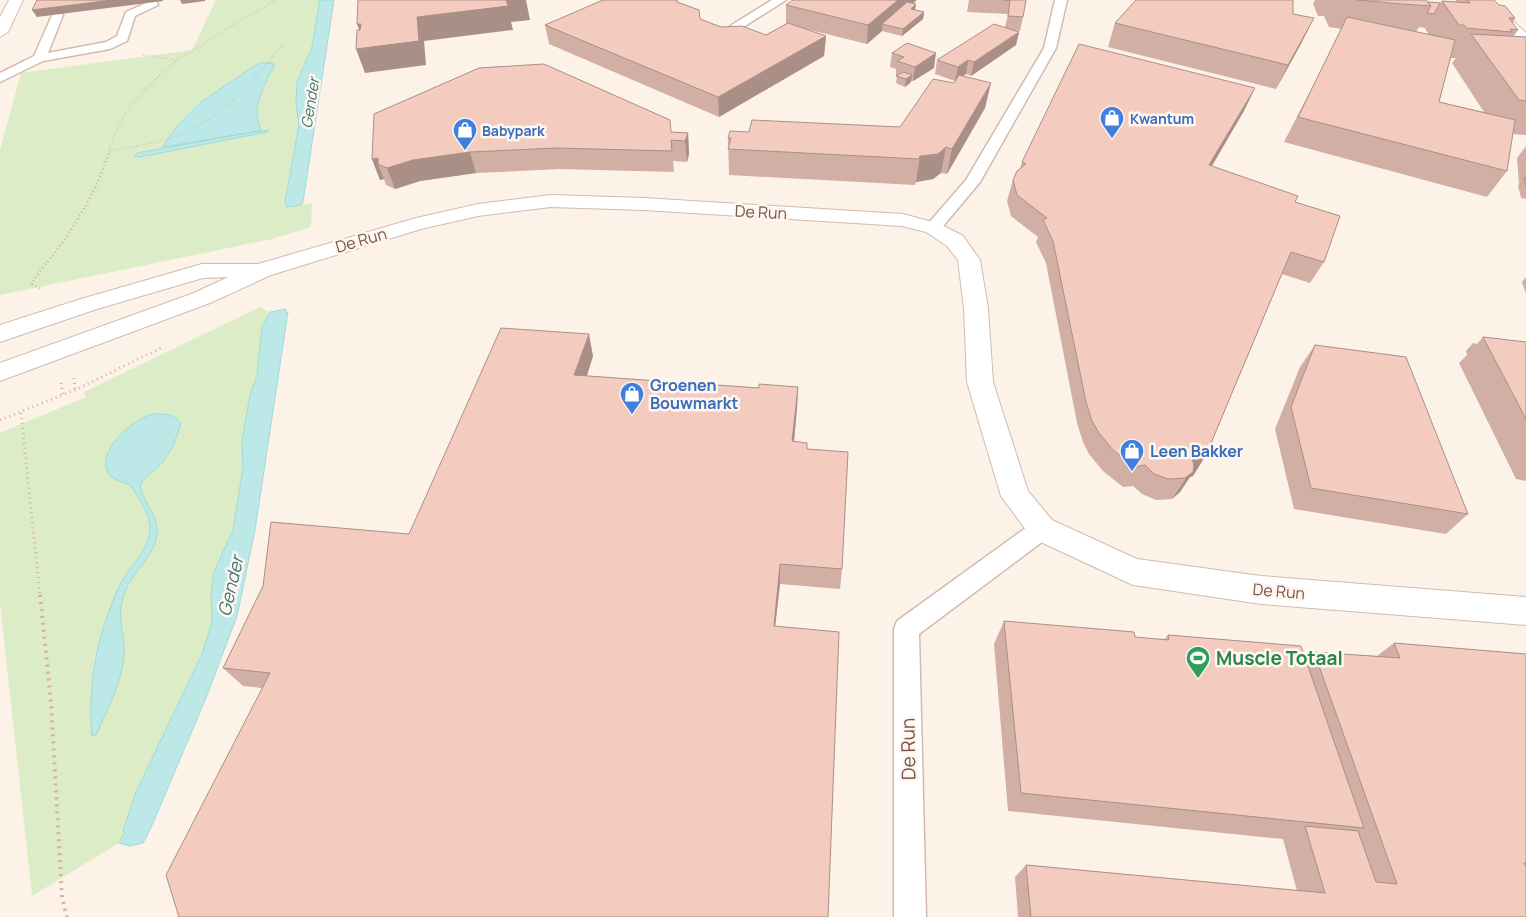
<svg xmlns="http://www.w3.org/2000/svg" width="1526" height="917" viewBox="0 0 1526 917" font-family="Manrope,sans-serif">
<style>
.green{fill:#dbecc6;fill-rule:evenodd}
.water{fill:#bce8e8;stroke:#a1dada}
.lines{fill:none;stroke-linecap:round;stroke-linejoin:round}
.service-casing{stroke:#d3bab0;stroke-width:3}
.minor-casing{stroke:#d3bab0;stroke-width:2}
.secondary-casing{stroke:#d8bbb0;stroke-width:2}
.path-far3{stroke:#d9afa1;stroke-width:2;stroke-dasharray:0.5 2.5;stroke-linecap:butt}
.path-far2{stroke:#d9afa1;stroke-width:2.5;stroke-dasharray:1 3;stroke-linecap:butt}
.path-far1{stroke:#d9afa1;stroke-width:3;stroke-dasharray:1 4;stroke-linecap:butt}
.path{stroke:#d9afa1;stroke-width:4;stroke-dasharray:2 5;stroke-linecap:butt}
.service{fill:#fff;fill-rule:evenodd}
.minor{fill:#fff;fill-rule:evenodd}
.secondary{fill:#fff;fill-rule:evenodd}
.wall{fill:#d1afa4;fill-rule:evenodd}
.shaded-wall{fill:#aa8f86}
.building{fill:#f3ccbf;stroke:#aa8f86}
.labels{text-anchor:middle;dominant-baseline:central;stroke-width:5;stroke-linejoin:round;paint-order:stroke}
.far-shop-label{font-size:14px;font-weight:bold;fill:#366cbe;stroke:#fff7ef;text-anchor:start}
.far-water-label{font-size:15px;font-style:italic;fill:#3a7676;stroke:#fff7ef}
.street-label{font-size:16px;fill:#79544b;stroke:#fff7ef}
.shop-label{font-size:16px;font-weight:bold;fill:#366cbe;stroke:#fff7ef;text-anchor:start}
.water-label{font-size:18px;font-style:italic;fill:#3a7676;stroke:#fff7ef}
.near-leisure-label{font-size:19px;font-weight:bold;fill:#27864d;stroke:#fff7ef;text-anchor:start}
.near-street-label{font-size:19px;fill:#79544b;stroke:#fff7ef}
</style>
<rect width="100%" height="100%" fill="#fdf2e8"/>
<g class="green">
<path d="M216,0H320L312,47L297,82L296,104L299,125L285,202L288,207L312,203L311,227L272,239L0,295V150L21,73L192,50ZM259,63H272L274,67C264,84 252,109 260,128L248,132L163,147L231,82Z"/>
<path d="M260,307L270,312L262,327L257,375L250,395L242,441L243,468L233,530L214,572L211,595L212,622L202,654L136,792L123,831H125L119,843L32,896L0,604V433L86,397L84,392Z"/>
</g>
<g class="water">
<path d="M320,0H334L303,202L301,205L287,207L285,202L299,125L296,104L297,82L312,47Z"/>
<path d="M259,63H273L274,67C265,82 249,113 262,130L249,133L269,130L267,132L140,157L134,156L137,153L247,133L162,147L179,124L201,102Z"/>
<path d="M286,309V313L288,312L255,530L237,616L206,698L150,830L143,843L130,846L119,843L125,832L123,831L136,792L202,654L212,622L211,595L214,572L233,530L243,468L242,441L250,395L257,375L262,327L270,312Z"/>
<path d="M153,414C165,414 173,413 181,423C176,440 170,456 157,468C151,474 144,477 140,486C144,504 159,516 157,535C154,557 132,572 125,592C115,619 125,629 124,655C122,682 107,711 96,735L92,736C87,685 98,629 121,583C130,566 149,550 150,530C151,516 138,496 130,485C124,482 113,480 109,474C94,453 133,418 153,414Z"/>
</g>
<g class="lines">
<defs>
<g id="service">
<path d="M148,0H156L158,5L135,16L127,41L110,49L43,61L0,82V73L34,56L53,13L57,11L63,15L48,53L106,42L117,36L126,12L146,3Z"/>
<path d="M772,0H786L740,29H732L730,26Z"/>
<path d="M1055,0H1067L1056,48L980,182L939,231H927L925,228L927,225L966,180L1044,48Z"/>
<path d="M1042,520L1050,522L1053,529L1050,536L919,634L926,917H894V629L897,621L1034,522Z"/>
</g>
<g id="minor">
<path d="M1474,0H1490L1526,33V47L1520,45Z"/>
<path d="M551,195L644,198L903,214L940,224L963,236L980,260L988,308L993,382L1028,491L1052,520L1137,559L1261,576L1526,597V625L1261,604L1133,585L1032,538L1001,496L967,382L964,308L958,260L947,246L926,232L902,226L644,210L551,207L478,216L421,229L271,275L210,303L0,381V363L194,293L228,277L203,278L97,309L0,342V325L81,299L202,264H258L416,218L478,204Z"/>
</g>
<path id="secondary" d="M9,0H23L8,32L0,37V17Z"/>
</defs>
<use href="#service" class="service-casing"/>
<use href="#minor" class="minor-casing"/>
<use href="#secondary" class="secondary-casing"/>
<g class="path-far3">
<path d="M177,60C211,40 242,18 277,0"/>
<path d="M110,151C131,147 153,144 174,137C221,120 254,81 284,43"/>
<path d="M109,152C120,110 145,88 177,60L143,55"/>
</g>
<path class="path-far2" d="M40,288L32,284C38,271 49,261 57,250C79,220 99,186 109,151"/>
<g class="path-far1">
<path d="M74,378L75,390"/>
<path d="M61,383L63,395"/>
<path d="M21,413L40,596"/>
<path d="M0,420L75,390L161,348"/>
</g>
<path class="path" d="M40,595L51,702L62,898L67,917"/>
<use href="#service" class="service"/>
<use href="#minor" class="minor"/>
<use href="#secondary" class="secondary"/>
</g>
<g class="wall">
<path d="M969,0H1026L1023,17L1020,31L1015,30L1019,32L1016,45L971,76L966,74L963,76L985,108L947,174L941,173L933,179L916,182L915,185L729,175L728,138L900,127L954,83L955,81L935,74L937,60L1005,27L1008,14L967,12Z"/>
<path d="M1315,0H1426L1428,2L1440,3L1442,1L1455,2L1456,0H1494L1499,5L1515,18L1513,23L1518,30L1514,36L1526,37V135L1513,134L1507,171L1487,197L1284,142L1342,29L1329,27L1324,16H1318L1313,4ZM1419,27L1426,28L1425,29L1429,35L1416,32ZM1450,58H1456L1452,63L1484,112L1439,102Z"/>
<path d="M677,2L700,19L721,27L766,35L786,24V5L913,4L915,10L924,12L923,19L902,36L882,31L867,44L802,28L826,36L824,56L719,117L549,44L545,25Z"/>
<path d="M1293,14L1302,42L1276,89L1108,47L1115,23Z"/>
<path d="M892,53L934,68L913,81H911V82L905,87L896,83L897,76L896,75V69L890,67Z"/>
<path d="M1245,109L1212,166L1295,202L1324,262L1310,283L1282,274L1206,455L1193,476L1190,477L1180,492L1172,499L1156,500L1142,494L1133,486L1123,487L1103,471L1089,454L1083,442L1077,423L1046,263L1036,242L1038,237L1011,216L1007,201L1013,180L1020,169L1022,162Z"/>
<path d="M671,132L688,133L689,154L687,162L673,161L674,172L560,169L476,173L420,181L395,189L386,185L384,179L380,180L372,159Z"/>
<path d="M1526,146V199L1521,198L1518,186L1519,184L1517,158Z"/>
<path d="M1526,277V294L1522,282Z"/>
<path d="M1483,337L1526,342V481L1516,479L1459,363L1467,355L1466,351L1473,343L1477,344Z"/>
<path d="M1315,345L1468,514L1446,534L1294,509L1275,429L1300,367Z"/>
<path d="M593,356L587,376L759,388L798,387L797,408L794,442L807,449L842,569L840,589L780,584L775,626L262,688L243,686L223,668L263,586L409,534Z"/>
<path d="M1004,621L1135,637L1164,640L1168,635L1306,660L1314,652L1377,656L1394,643L1526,654V917H1018L1015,877L1026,865L1297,891L1283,839L1008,811L994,644Z"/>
</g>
<g class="shaded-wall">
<path d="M112,0H163V1L37,17L32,10Z"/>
<path d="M180,0H205V1L182,4Z"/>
<path d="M506,0H526L530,20L511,22L513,30L424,41L426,65L365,73L356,49L366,48L357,24L417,17Z"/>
<path d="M898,0H917L888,25L882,24V31L867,44L868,25Z"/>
<path d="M916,4L915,11L911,9Z"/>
<path d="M924,12L923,19L902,36L903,29Z"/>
<path d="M1314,18L1302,42L1276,89L1288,65Z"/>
<path d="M1019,32L1016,45L971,76L974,62Z"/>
<path d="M826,36L824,56L719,117L718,97Z"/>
<path d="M936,53L934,68L913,81L915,67Z"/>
<path d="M968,60L966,74L955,81L958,67Z"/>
<path d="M912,75L911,82L905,87L906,79Z"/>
<path d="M991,83L985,108L947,174L952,149Z"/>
<path d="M1255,88L1245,109L1200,186L1209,165Z"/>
<path d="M688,133L689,154L687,162L685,141Z"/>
<path d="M946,147L941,173L933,179L916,182L920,156Z"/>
<path d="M470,152L476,173L420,181L395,189L387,168L413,160Z"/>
<path d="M378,158V164L384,179L380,180L372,159Z"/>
<path d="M589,334L593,356L580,397L574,375Z"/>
<path d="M798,387L797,408L792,463V441Z"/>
<path d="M1206,455L1193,476L1190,477L1180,492L1172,499L1186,478L1192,458Z"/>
<path d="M780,564V584L773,645L774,626Z"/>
</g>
<g class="building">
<path d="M37,0H112L32,10Z"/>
<path d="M358,0H506L508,6L417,17L419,41L356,49L357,30H360L361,24H357Z"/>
<path d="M603,0H677V2L699,10L700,19L721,27L742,26L766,35L788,23L826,36L718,97L545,25Z"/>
<path d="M793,0H898L868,25L786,5Z"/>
<path d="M1003,0H1026L1023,17L1008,16L1010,0Z"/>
<path d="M1136,0H1293V14L1314,18L1288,65L1115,23Z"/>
<path d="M1357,0H1426L1431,6L1402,4Z"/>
<path d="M1467,0H1494L1499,5L1505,6L1515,18H1509L1518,30L1510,29L1512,32L1466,28L1464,25H1459L1442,1L1470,3Z"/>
<path d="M907,2L916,4L911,9L924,12L903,29L882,24Z"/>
<path d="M1428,2L1440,3L1434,14L1427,13L1431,6Z"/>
<path d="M1347,17L1455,40L1439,102L1515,120L1507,171L1298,117Z"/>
<path d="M994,24L1019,32L974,62L968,60L958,67L937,60Z"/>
<path d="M1471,34L1526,37V101L1519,100Z"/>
<path d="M907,43L936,53L915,67L897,61L904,57L892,53Z"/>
<path d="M1079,44L1255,88L1209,165L1298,196L1295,202L1340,216L1324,262L1291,252L1206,455L1192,458L1194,466L1193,472L1185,478L1168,479L1154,474L1145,465L1134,467L1113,450L1099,433L1092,421L1086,402L1053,241L1043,220L1047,218L1017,195L1013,180L1017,171L1026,164L1022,162Z"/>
<path d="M544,64L670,120L671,132L688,133L685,141L671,140L672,151L556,148L470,152L413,160L387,168L378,164V158L372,159L374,114L479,68Z"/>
<path d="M903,72L912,75L906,79L896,76Z"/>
<path d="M959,75L991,83L952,149L946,147L938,154L920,156L919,159L728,149L731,138H728L730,131L749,132L752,120L900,127L933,79L954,83Z"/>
<path d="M1524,178H1526V186Z"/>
<path d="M501,328L589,334L574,375L759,388V384L798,387L792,441L807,443V449L848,452L842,569L780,564L774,626L839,632L828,917H179L166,875L270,673L223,668L263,586L271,522L409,534Z"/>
<path d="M1483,337L1526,342V419Z"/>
<path d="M1315,345L1406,357L1468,514L1311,488L1291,407Z"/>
<path d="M1004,621L1134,632L1135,637L1169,640L1168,635L1301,646L1364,828L1021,793Z"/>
<path d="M1394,643L1526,654V863H1524L1526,867V917H1031L1026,865L1325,893L1305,826L1358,831L1376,882L1397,884L1314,652L1400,658Z"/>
</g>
<defs>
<symbol id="shop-pin" viewBox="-11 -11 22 30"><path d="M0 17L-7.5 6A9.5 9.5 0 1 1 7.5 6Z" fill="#3f7fe0" stroke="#fff7ef"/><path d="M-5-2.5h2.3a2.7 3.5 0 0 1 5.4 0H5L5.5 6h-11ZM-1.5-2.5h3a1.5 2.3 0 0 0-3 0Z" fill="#fff"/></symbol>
<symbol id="stadium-pin" viewBox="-11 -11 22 30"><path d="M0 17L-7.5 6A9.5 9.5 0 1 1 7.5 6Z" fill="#2e9e5b" stroke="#fff7ef"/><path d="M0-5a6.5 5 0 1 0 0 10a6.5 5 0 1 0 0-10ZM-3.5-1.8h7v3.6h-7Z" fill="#fff"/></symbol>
</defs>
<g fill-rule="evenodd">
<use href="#shop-pin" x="1098" y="104" width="28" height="38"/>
<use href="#shop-pin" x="451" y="116" width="28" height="38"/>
<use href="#shop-pin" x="618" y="380" width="28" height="38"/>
<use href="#shop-pin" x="1118" y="437" width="28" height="38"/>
<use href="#stadium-pin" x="1184" y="644" width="28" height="38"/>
</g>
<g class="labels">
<g class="far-shop-label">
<text x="1130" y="118">Kwantum</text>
<text x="482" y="130">Babypark</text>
</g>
<g class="far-water-label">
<text transform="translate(310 103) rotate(-81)">Gender</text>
</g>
<g class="street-label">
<text transform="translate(761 212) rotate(3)">De Run</text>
<text transform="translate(361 240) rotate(-16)">De Run</text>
<text transform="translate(1279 591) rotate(5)">De Run</text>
</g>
<g class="shop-label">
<text x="650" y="385">Groenen<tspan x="650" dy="18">Bouwmarkt</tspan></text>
<text x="1150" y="451">Leen Bakker</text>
</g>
<g class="water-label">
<text transform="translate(230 586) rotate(-77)">Gender</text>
</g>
<g class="near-leisure-label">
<text x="1216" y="658">Muscle Totaal</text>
</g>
<g class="near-street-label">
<text transform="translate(908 749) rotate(-91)">De Run</text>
</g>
</g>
</svg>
